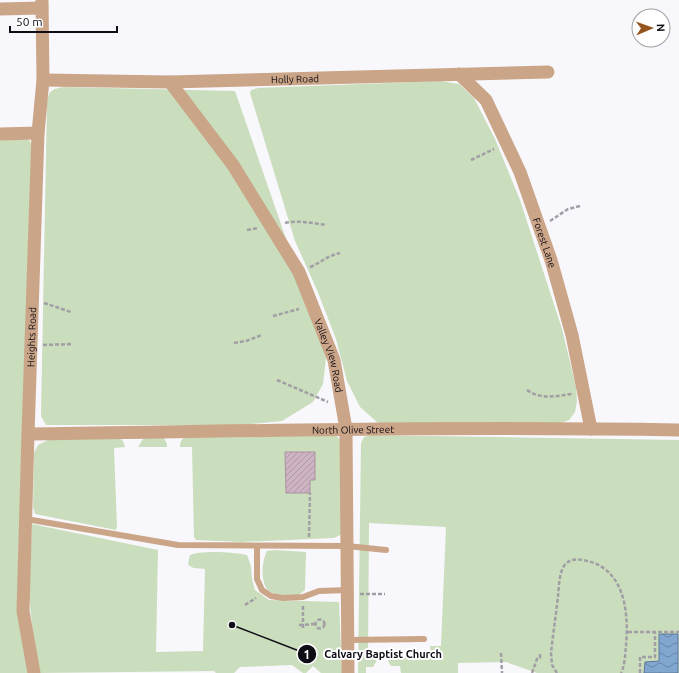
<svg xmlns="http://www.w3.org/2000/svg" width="679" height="673" viewBox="0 0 679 673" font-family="Ubuntu,sans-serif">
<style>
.grass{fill:#caddbc}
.water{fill:url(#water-waves);stroke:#5e7898}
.building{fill:url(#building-hatch);stroke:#ab92a0}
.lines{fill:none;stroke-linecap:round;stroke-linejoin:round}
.path{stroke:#a19fa5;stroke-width:2.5;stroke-dasharray:4 2;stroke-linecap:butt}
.service{stroke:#cba588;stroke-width:6}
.minor{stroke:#cba588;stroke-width:13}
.labels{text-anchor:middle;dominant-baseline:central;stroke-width:4;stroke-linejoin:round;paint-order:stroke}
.street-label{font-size:10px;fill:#0e0c14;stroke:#fff}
.leader{fill:none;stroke:#0e0c14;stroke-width:1.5}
.callout-dot{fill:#0e0c14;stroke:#fff;stroke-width:1.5}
.mark-label{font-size:12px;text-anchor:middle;font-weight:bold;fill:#fff}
.callout-label{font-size:11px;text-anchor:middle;font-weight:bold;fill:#0e0c14;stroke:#fff;stroke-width:4;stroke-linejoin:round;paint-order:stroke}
</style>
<defs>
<pattern id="water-waves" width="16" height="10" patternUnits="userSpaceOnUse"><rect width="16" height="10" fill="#81a7d0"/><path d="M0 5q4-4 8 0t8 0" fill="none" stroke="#6886a8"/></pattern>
<pattern id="building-hatch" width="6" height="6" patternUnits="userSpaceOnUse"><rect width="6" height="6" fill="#ceb3c2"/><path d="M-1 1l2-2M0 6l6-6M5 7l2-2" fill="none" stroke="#b099a6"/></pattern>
</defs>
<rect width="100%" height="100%" fill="#f8f7fc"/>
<g class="grass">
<path d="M440,81L459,84L474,98L495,139L520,200L562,329L576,387L577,401L575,412L569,420L558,424L378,423L360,407L347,381L336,339L317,290L295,241L250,93L251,90L258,88Z"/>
<path d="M63,87L235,91L312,314L326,358L323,384L313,402L282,421L240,425H46L41,416L47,103C49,91 50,90 63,87Z"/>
<path d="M0,139L29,140L32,145L34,155L18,566L30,673H0Z"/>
<path d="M333,434L339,438L342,444V534L334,538L241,542L196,540L194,537L192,447H180C180,442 181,440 185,437Z"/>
<path d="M370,435L679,440V673H537L506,662L458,663V673H401L400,666H391L389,663L387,657H431L430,646H441L446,527L369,523L368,654L374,655L377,658L376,662L373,667H366V673H358L361,443L364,437Z"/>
<path d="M118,437L123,441L125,447L114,448L117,527L116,530L35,514L33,507L34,453L38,445L48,440Z"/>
<path d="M146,437L164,438L167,444V447H138L143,439Z"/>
<path d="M32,524L158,550L156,652L203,651L205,569C199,568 193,570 188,564L190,555C202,550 234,552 247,555L251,566L252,579L255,590L269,600L339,602L342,673H321L313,666L306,673H303L292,665L240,667L234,673H216L214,671L40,673L33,634L29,595Z"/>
<path d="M275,550L306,552L305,590C303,591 301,594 298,595C292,598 272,595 268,590C260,581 262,561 267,551Z"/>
</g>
<path class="water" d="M659,634H678V673H644L645,662L659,661Z"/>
<path class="building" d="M285,452H315V480H310V493H286Z"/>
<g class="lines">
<g class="path">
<path d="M471,160L494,149"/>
<path d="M550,221L568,209L580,206"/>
<path d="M285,223C298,220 312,223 326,225"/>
<path d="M247,230L258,228"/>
<path d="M310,267C322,262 327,256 340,253"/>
<path d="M44,303L71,312"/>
<path d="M273,316L299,309"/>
<path d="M234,343L246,341L262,335"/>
<path d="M43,345L72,344"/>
<path d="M277,380L328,402"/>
<path d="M527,390C541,400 556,396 572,394"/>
<path d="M309,537L310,493"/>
<path d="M360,594H385"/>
<path d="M245,605L256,598"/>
<circle cx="320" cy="624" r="4.5"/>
<path d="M299,625L316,624"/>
<path d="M303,628V606"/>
<path d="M628,632H679"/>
<path d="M501,653L502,673"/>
<path d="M532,673L537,659L540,658V654"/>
<path d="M557,673L552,665L551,653C553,634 556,615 558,596C559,586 559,574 564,566C569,559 576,559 583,560C625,567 629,612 626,646C625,655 625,665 621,673"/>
<path d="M640,673V657H655V632"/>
</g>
<g class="service">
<path d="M26,519L178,545L347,546L386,550"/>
<path d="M257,546V579L262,590L271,596L283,598L303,597L319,591L348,590"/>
<path d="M348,640L424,639"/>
</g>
<g class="minor">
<path d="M0,9L42,8"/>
<path id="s1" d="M459,74L486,100L520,172L551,260L572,335L591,429"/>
<path id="s2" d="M43,80L170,82L548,72"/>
<path id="s3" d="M170,82L233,165L299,272L334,360L346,429L348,673"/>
<path d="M0,134L38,133"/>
<path id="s4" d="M28,434C245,431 462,426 679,430"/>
<path id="s5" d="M34,673L23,611L28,434L38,133L43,80L42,0"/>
</g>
</g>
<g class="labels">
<g class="street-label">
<text stroke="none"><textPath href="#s2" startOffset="252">Holly Road</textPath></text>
<text stroke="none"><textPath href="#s1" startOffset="192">Forest Lane</textPath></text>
<text stroke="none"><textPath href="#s5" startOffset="337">Heights Road</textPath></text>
<text stroke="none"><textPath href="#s3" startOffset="319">Valley View Road</textPath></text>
<text stroke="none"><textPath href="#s4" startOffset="325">North Olive Street</textPath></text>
</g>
</g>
<path class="leader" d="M232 625L307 654"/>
<g class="callout-dot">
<circle cx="232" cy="625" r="4"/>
<circle cx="307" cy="654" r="10"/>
</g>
<g class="mark-label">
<text x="307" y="659">1</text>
</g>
<g class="callout-label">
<text x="383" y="658">Calvary Baptist Church</text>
</g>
<g transform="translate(651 28) rotate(88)"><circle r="19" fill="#ffffff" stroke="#9f9ea1"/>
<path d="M0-3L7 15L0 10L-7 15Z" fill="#93541d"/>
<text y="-6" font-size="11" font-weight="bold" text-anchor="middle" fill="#0e0c14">N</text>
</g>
<path d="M10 26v6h107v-6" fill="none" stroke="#0e0c14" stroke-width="2"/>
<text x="16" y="26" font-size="12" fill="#0e0c14" stroke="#ffffff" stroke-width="3" paint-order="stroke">50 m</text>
</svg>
